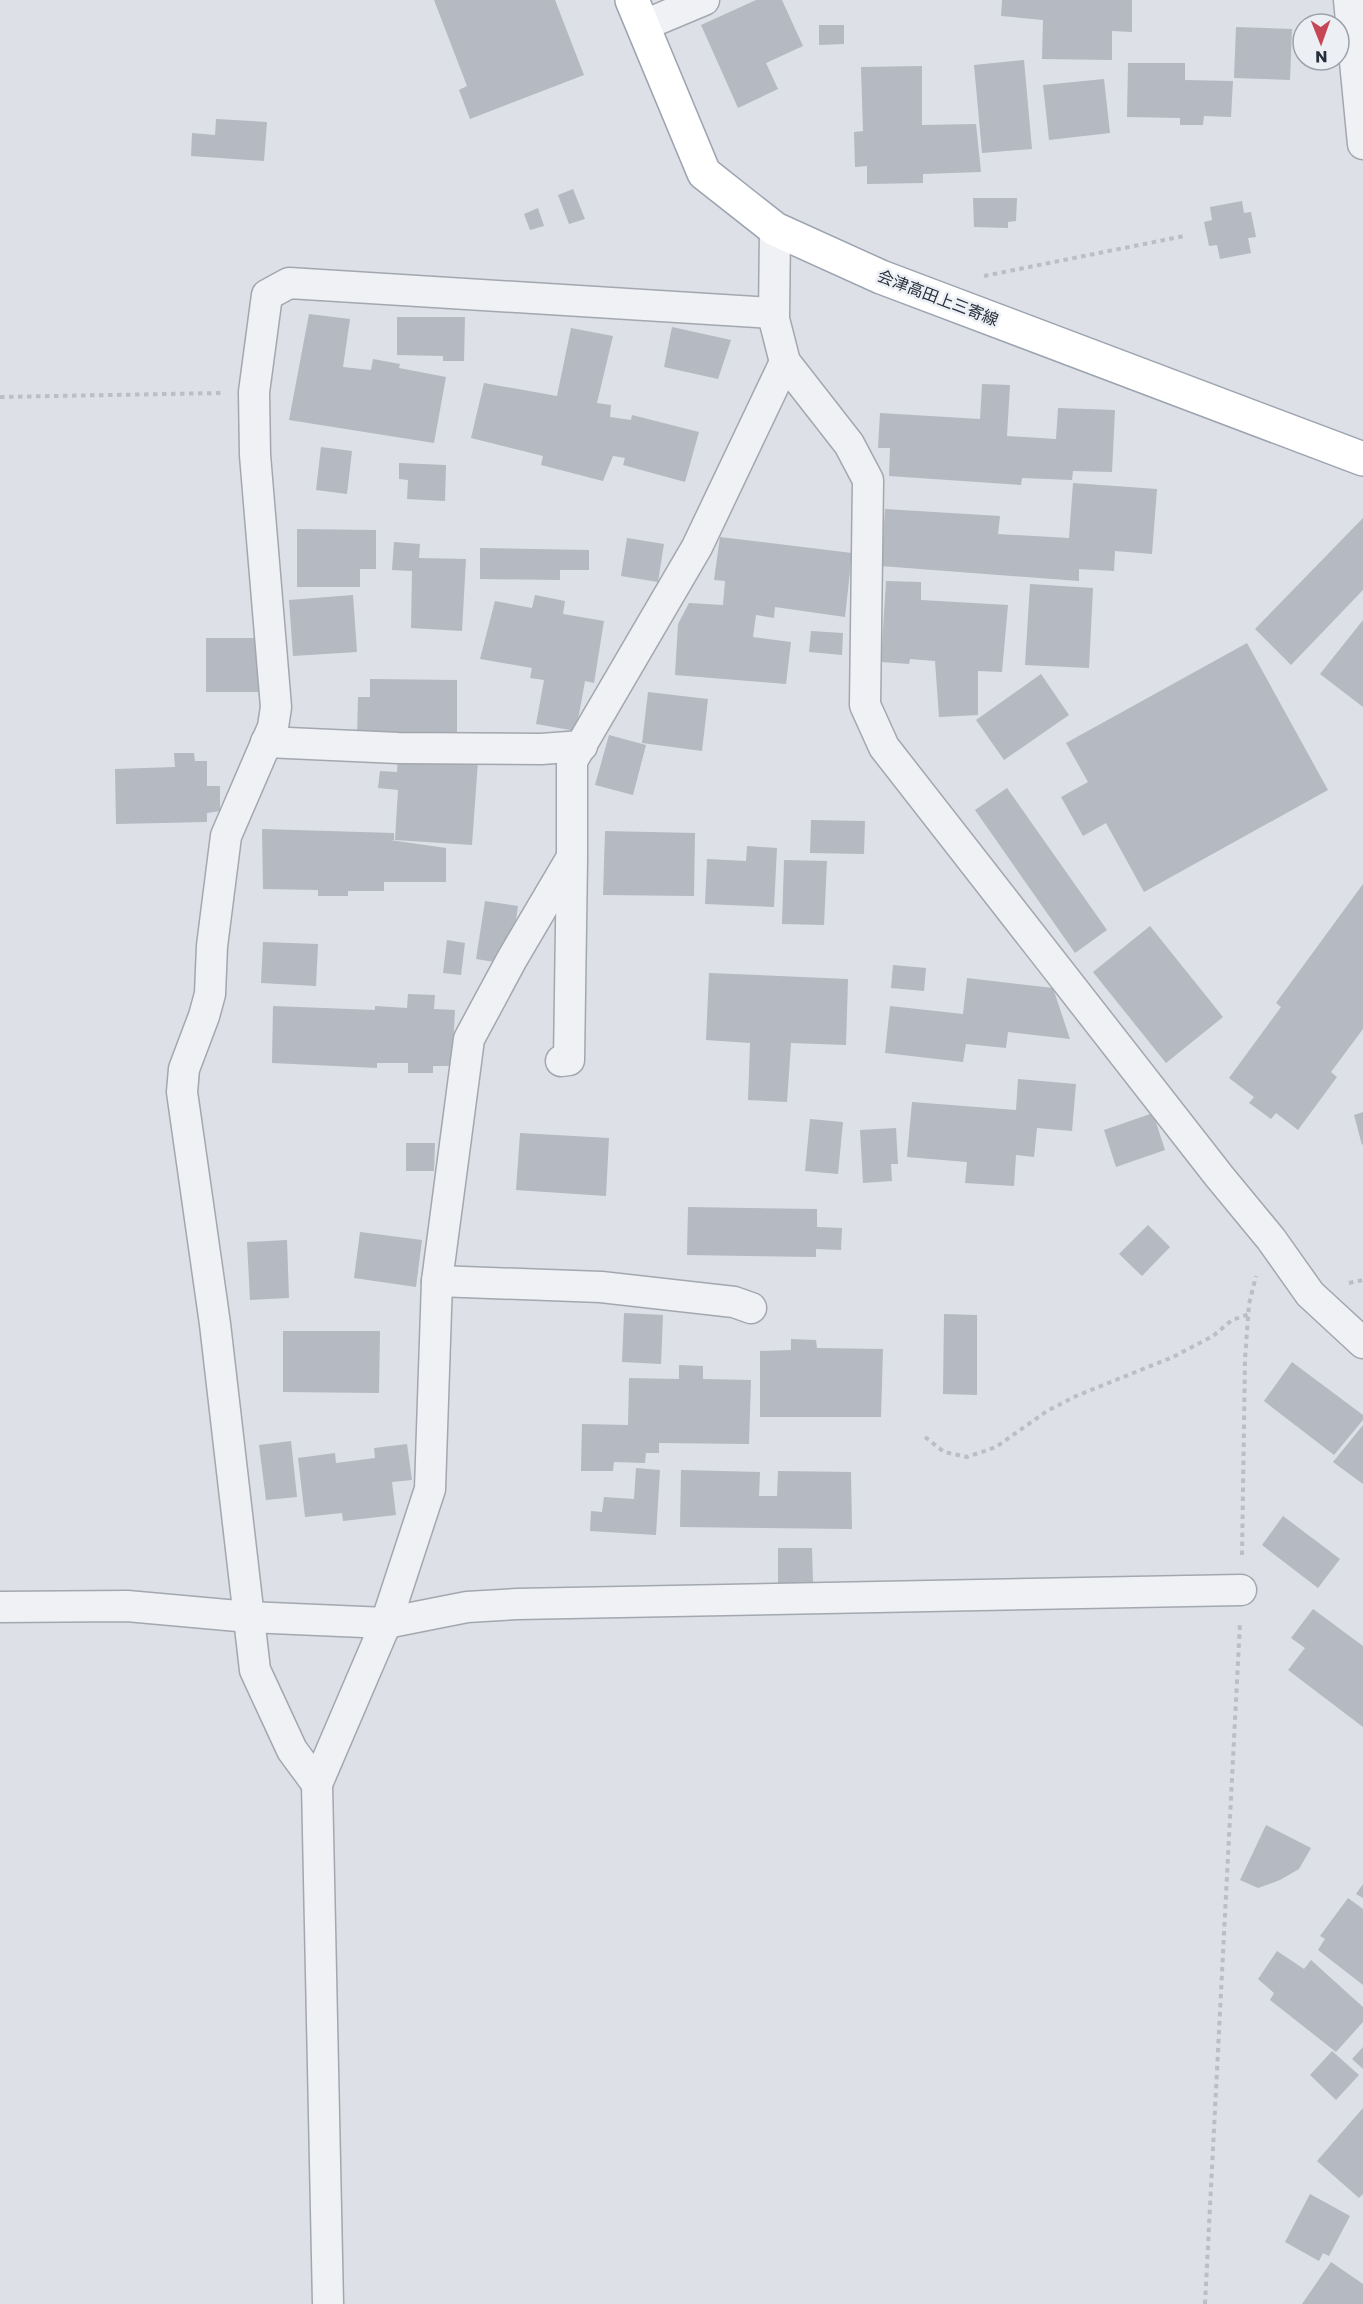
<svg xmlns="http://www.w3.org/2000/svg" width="1363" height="2304" viewBox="0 0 1363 2304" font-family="Poppins,'Noto Sans JP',sans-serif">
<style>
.building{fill:#b4b9c2}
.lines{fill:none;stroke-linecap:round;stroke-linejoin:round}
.street-casing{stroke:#a3a7af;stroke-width:33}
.primary-casing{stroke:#9da4b1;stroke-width:36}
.path{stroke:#bbbec4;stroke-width:4;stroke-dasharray:4.5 4.5;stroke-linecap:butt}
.street{stroke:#eff1f4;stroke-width:30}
.primary{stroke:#fff;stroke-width:33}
.labels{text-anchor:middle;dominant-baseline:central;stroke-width:5;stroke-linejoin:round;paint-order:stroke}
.street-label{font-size:16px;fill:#272e3b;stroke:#eceff4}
</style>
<rect width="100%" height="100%" fill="#dde0e6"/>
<g class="building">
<path d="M434,0H555L584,75L470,119L459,90L467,86Z"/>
<path d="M756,0H782L803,46L766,63L778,89L738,108L701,25Z"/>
<path d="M1002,0H1132V32L1112,31V60L1042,59L1043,20L1001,16Z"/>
<path d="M819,25H844V44L819,45Z"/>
<path d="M1236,27L1292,29L1290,80L1234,78Z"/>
<path d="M1024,60L1032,149L982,153L974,65Z"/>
<path d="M1128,63H1185V80L1233,81L1231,117L1204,116L1203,125H1180V118L1127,117Z"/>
<path d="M922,66V125L976,124L981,172L923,174V183L867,184V166L855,167L854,132L863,131L861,67Z"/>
<path d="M1104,79L1110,133L1049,140L1043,85Z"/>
<path d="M216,119L267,122L264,161L191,156L192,133L215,135Z"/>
<path d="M573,189L585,219L569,224L558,195Z"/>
<path d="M973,198H1017L1016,221L1008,222V228L974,227Z"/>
<path d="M1242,201L1244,213L1251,212L1256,237L1248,238L1251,253L1220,259L1217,245L1209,246L1204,222L1212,220L1210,207Z"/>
<path d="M538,208L544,226L530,230L524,214Z"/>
<path d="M309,314L350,319L343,367L371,370L373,359L400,364L399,368L446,377L434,443L289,420Z"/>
<path d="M397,317H465L464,361H443V356L397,355Z"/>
<path d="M672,327L731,340L718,379L664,367Z"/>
<path d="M571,328L613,336L597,403L611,405L610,417L631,420L632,415L699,432L685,482L623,465L625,458L613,456L603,481L541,465L543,456L471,438L484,383L557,396Z"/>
<path d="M982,384L1010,385L1007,436L1056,439L1058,408L1115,410L1112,472L1073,471L1072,480L1022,478L1021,485L889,476L890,448H878L880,413L980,419Z"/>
<path d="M321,447L352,451L347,494L316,490Z"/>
<path d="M399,463L446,465L445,501L407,499L408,480L399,479Z"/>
<path d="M1073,483L1157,489L1152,554L1115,551L1114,571L1079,569V581L881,566L885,509L1000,516L998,534L1069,538Z"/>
<path d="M1363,518V590L1291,665L1255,629Z"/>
<path d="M297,529L376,530V569H360V587H297Z"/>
<path d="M720,537L852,553L845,617L775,607L774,618L756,615L753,637L791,642L786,684L675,675L678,624L689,603L723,605L725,581L714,580Z"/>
<path d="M627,538L664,544L658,582L621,576Z"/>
<path d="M394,542L420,544L419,558L466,559L462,631L411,628L412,571L392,570Z"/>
<path d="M480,548L589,550V570H560V580L480,579Z"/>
<path d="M886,581L921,582V600L1008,605L1002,672L978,671V715L939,717L935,661L910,659L909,664L881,662Z"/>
<path d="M1030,584L1093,588L1089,668L1025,665Z"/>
<path d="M353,595L357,652L293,656L289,600Z"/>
<path d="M535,595L565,601L563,614L604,621L594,683L585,681L576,731L536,724L544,680L530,678L532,668L480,659L495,601L532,608Z"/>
<path d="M1363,620V707L1320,674Z"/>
<path d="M811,631L843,633L842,655L809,652Z"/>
<rect x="206" y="638" width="52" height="54"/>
<path d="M1247,643L1328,790L1144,892L1106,823L1083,836L1061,797L1088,782L1066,743Z"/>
<path d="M1041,674L1069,715L1004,760L976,720Z"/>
<path d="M370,679L457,680V738L357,737L358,697H370Z"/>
<path d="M648,692L708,699L702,751L642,743Z"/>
<path d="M609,735L646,745L633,795L595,785Z"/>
<path d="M174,753H194L195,761H207V786H220V811L207,813V822L116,824L115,769L175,767Z"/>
<path d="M398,755L478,761L472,845L395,840L398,790L378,788L380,771L397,772Z"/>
<path d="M1007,788L1107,930L1075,953L975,810Z"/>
<path d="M811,820L865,821L864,854L810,853Z"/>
<path d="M262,829L394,833V840H390L446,848V882H384V891H348V896H318V890L263,889Z"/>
<path d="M605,831L695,833L694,896L603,895Z"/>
<path d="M747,846L777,848L774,907L705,904L707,859L746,861Z"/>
<path d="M784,860L827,861L824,925L782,924Z"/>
<path d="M1363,884V1029L1331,1072L1337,1077L1298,1130L1276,1113L1271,1119L1249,1103L1254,1097L1229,1078L1281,1007L1276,1003Z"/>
<path d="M485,901L518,906L513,940L501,963L476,959Z"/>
<path d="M1150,926L1223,1017L1166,1063L1093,972Z"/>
<path d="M447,940L465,943L461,975L443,973Z"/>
<path d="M263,942L318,944L316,986L261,983Z"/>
<path d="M893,965L926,968L924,991L891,988Z"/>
<path d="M709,973L848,979L846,1045L791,1043L787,1102L748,1100L750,1043L706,1040Z"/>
<path d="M967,978L1053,988L1070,1039L1008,1032L1006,1048L966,1044L963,1062L885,1053L890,1006L963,1014Z"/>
<path d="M408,994L435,995L434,1009L455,1010L452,1066H433V1073H408V1063H377V1068L272,1063L273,1006L375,1010V1006L407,1008Z"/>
<path d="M1018,1079L1076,1084L1072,1131L1037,1128L1034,1157L1016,1155L1014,1186L965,1183L967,1162L907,1157L912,1102L1016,1110Z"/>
<path d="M1363,1112V1144L1362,1145L1354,1115Z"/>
<path d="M1153,1113L1165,1150L1116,1167L1104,1130Z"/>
<path d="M810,1119L843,1122L838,1174L805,1171Z"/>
<path d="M896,1128L898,1164H891L892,1181L863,1183L860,1130Z"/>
<path d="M520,1133L609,1138L606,1196L516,1190Z"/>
<path d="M406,1143H435L434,1171H406Z"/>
<path d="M688,1207L817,1209V1227L842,1228L841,1250L816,1249V1257L687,1255Z"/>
<path d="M1148,1225L1170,1247L1142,1276L1119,1254Z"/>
<path d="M360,1232L422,1240L416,1287L354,1278Z"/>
<path d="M287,1240L289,1298L250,1300L247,1242Z"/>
<path d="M624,1313L663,1315L661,1364L622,1362Z"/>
<path d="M944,1314L977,1315V1395L943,1394Z"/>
<path d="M283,1331H380L379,1393L283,1392Z"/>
<path d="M791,1339L816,1340L817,1348L883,1349L881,1417H760V1351L791,1350Z"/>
<path d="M1292,1362L1363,1415V1420L1334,1455L1264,1401Z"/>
<path d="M679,1365L703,1366V1379L751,1380L749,1444L659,1443V1453H646L645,1463L614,1462L613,1471H581L582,1424L628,1425L629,1378L679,1379Z"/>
<path d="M1363,1425V1484L1333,1462Z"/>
<path d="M291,1441L297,1497L266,1500L259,1445Z"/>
<path d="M407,1444L412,1480L392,1482L396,1515L343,1521L342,1513L305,1517L298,1458L335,1453L336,1463L375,1458L374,1448Z"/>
<path d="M636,1468L660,1470L656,1535L590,1531L591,1511L602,1512L604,1497L634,1499Z"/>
<path d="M681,1470L760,1472L759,1496H777L778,1471L851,1472L852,1529L680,1527Z"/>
<path d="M1283,1516L1340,1559L1318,1588L1262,1545Z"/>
<path d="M778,1548H812L813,1584L778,1585Z"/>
<path d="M1313,1609L1363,1646V1727L1288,1670L1305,1648L1291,1638Z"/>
<path d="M1266,1825L1311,1848L1299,1869L1280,1880L1258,1888L1240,1880Z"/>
<path d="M1363,1884V1898L1356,1894Z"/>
<path d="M1348,1898L1363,1909V1985L1318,1950L1325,1939L1320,1936Z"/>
<path d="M1277,1951L1304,1969L1311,1960L1363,2007V2022L1336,2052L1270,2000L1274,1993L1258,1979Z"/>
<path d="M1363,2047V2069L1352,2059Z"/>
<path d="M1332,2051L1359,2075L1336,2100L1310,2075Z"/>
<path d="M1363,2108V2194L1359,2198L1317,2161Z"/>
<path d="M1310,2194L1350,2216L1329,2256L1323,2253L1319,2261L1285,2242Z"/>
<path d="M1331,2262L1363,2284V2304H1302Z"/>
</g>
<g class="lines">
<defs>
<g id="street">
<path d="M1349,0L1363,144"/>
<path d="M642,26L704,0"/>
<path d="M775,229L774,319L785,362L849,444L868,480L865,705L884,747L1219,1176L1271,1239L1310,1294L1363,1343"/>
<path d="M266,742L398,748L541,749L582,746"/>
<path d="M561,1061L569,1060L572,860"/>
<path d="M437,1281L601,1287L734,1302L751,1308"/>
<path d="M0,1607L127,1606L249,1617L386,1623L467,1607L517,1604L1241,1590"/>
<path d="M317,1784L292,1750L255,1670L215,1324L182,1092L184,1069L204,1016L210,994L212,946L226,836L273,727L276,707L255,455L254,392L267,295L289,283L773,313"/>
<path d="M328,2304L317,1784L386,1623L430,1489L437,1281L469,1039L512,959L572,857V761L697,547L785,362"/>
</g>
<path id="primary" d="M632,0L704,173L775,229L881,277L1363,459"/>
</defs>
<use href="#street" class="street-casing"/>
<use href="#primary" class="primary-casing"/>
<g class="path">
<path d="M984,276L1184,236"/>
<path d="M0,397L221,393"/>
<path d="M1349,1283L1363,1280"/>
<path d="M925,1437L944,1452L967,1457L996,1447L1047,1411L1076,1396L1173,1357L1213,1336L1232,1320L1249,1314"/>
<path d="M1242,1555L1245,1359L1249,1304L1256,1276"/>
<path d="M1205,2304L1240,1623"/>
</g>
<use href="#street" class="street"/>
<use href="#primary" class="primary"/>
</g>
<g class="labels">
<g class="street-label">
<text transform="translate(938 298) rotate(21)">会津高田上三寄線</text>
</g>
</g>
<g transform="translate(1321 42) rotate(179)"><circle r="28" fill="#eceff4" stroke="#9da2aa" stroke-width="1.5"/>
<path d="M0-4.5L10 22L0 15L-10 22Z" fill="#c64655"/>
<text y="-9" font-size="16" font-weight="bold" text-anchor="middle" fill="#272e3b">N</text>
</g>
</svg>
